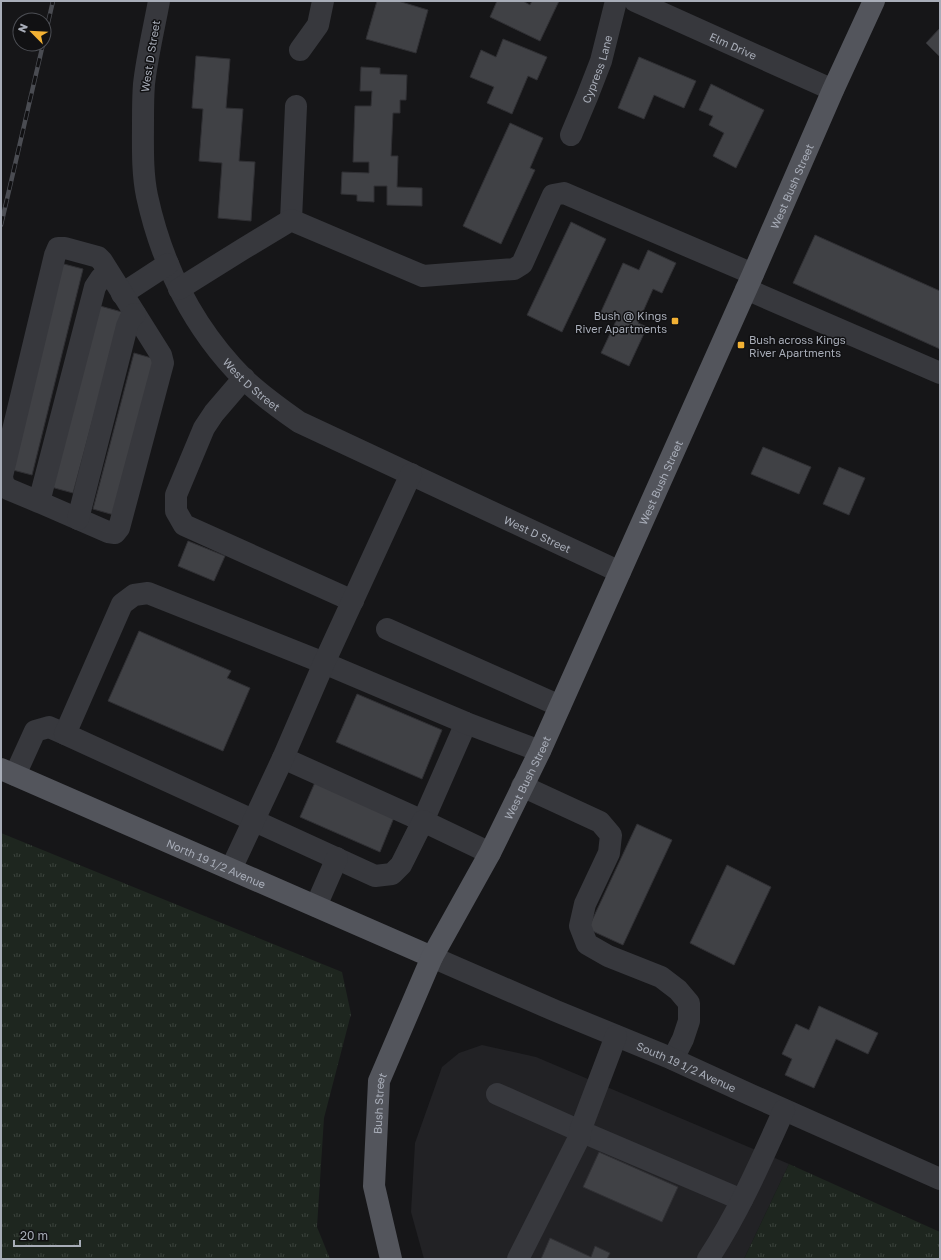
<svg xmlns="http://www.w3.org/2000/svg" width="941" height="1260" viewBox="0 0 941 1260" font-family="'Golos Text',sans-serif">
<style>
.built{fill:#222225}
.grass{fill:url(#grass-tufts)}
.building{fill:#404145;stroke:#303034}
.lines{fill:none;stroke-linecap:round;stroke-linejoin:round}
.minor{stroke:#37383d;stroke-width:22}
.major{stroke:#53555c;stroke-width:22}
.rail-casing{stroke:#4a4c52;stroke-width:4.5}
.rail{stroke:#111113;stroke-width:3;stroke-dasharray:9;stroke-linecap:butt}
.poi-dot{fill:#f2b134;stroke:#111113;stroke-width:1.5}
.labels{text-anchor:middle;dominant-baseline:central;stroke-width:3;stroke-linejoin:round;paint-order:stroke}
.street-label{font-size:11px;fill:#a8adb8;stroke:#111113}
.poi-label{font-size:11px;fill:#a8adb8;stroke:#111113;text-anchor:end}
</style>
<defs>
<pattern id="grass-tufts" width="24" height="20" patternUnits="userSpaceOnUse"><rect width="24" height="20" fill="#1e261f"/><path d="M3 7l-1-3M5 7V3M7 7l1-3M15 17l-1-3M17 17v-4M19 17l1-3" fill="none" stroke="#3c433d"/></pattern>
</defs>
<rect width="100%" height="100%" fill="#161618"/>
<path class="built" d="M482,1045L536,1057L789,1164L744,1259H424L411,1212L415,1143L442,1067L459,1053Z"/>
<g class="grass">
<path d="M1,833L342,972L351,1014L324,1118L317,1227L330,1259H1Z"/>
<path d="M789,1164L940,1232V1259H744Z"/>
</g>
<g class="building">
<path d="M377,1H398L428,10L416,53L366,39Z"/>
<path d="M497,1H523L530,5L532,1H559L540,41L490,17Z"/>
<path d="M940,28V57L926,43Z"/>
<path d="M503,39L547,57L537,80L528,76L512,114L487,103L494,87L470,77L481,50L496,57Z"/>
<path d="M196,56L230,59L226,108L243,109L239,161L255,162L251,221L218,218L222,163L199,161L203,109L192,108Z"/>
<path d="M639,57L696,81L684,108L654,95L644,119L618,108Z"/>
<path d="M361,67L380,68V74L407,75L406,100H400V113H393L391,156H398L397,187L422,188V206L387,205V186H374V202L357,201V195L341,194L342,172L369,173V162H353L355,106H371L372,91H360Z"/>
<path d="M711,84L764,110L736,168L713,156L724,133L709,125L713,116L699,110Z"/>
<path d="M510,123L543,138L530,168L535,170L501,244L463,226Z"/>
<path d="M571,222L606,239L562,332L527,315Z"/>
<path d="M815,235L940,291V349L793,283Z"/>
<path d="M648,250L676,263L662,293L653,289L638,323L647,327L629,366L601,353L616,321L600,314L623,263L639,270Z"/>
<path d="M60,263L83,269L32,475L9,469Z"/>
<path d="M100,306L122,312L73,493L51,487Z"/>
<path d="M134,353L155,359L114,515L93,509Z"/>
<path d="M763,447L811,467L799,494L751,474Z"/>
<path d="M839,467L865,478L849,515L823,504Z"/>
<path d="M188,541L225,556L214,581L178,566Z"/>
<path d="M139,631L231,671L227,678L250,688L223,751L108,701Z"/>
<path d="M357,694L442,730L422,779L336,742Z"/>
<path d="M316,780L395,815L380,852L300,817Z"/>
<path d="M637,824L672,840L623,945L588,929Z"/>
<path d="M727,865L771,887L734,965L690,943Z"/>
<path d="M819,1006L878,1033L868,1054L836,1039L814,1088L785,1075L792,1059L782,1054L796,1024L809,1030Z"/>
<path d="M599,1152L678,1187L662,1222L583,1187Z"/>
<path d="M550,1238L591,1257L595,1246L610,1253L607,1259H541Z"/>
</g>
<g class="lines">
<g class="minor">
<path id="s1" d="M159,1C154,28 147,57 144,84C143,96 143,109 143,121C143,146 142,172 147,196C162,265 194,329 244,379C261,395 279,408 299,422L620,572"/>
<path id="s2" d="M635,1L833,90"/>
<path d="M300,50L318,25L323,1"/>
<path id="s3" d="M571,135L587,97L601,61L616,1"/>
<path d="M291,220L296,106"/>
<path d="M179,289L243,249L291,220L423,276L514,269L522,264L553,195L564,193L753,274"/>
<path d="M746,289L940,373"/>
<path d="M122,294L168,264"/>
<path d="M244,378L214,413L204,428L176,495V511L184,525L353,601"/>
<path d="M39,502L8,489L3,483L2,476L55,255L58,248H65L98,257L102,261L161,355L163,363L119,528L115,533L108,532L39,502L95,287L101,278L109,273"/>
<path d="M78,519L127,326L130,319L135,314"/>
<path d="M387,629L560,706"/>
<path d="M283,758L423,821L466,723"/>
<path d="M15,775L35,731L49,727L65,734"/>
<path d="M522,786L600,822L611,835L609,853L585,904L580,926L587,944L608,956L661,977L678,990L689,1003V1021L683,1039L673,1059"/>
<path d="M490,853L423,821L401,865L392,874L375,876L65,734L122,604L134,595L148,593L324,663L466,723L540,751"/>
<path d="M231,869L283,758L324,663L411,474"/>
<path d="M316,906L337,858"/>
<path id="s4" d="M432,957L556,1011L668,1057L751,1095L940,1179"/>
<path d="M497,1094L580,1131L742,1200"/>
<path d="M518,1259L580,1136V1131L616,1036"/>
<path d="M708,1259C739,1212 761,1161 784,1110"/>
</g>
<g class="major">
<path id="s5" d="M1,769L432,957"/>
<path id="s6" d="M391,1259L374,1186L379,1081L432,957L490,853L540,751L753,274L833,90L874,1"/>
</g>
<defs>
<g id="rail">
<path d="M44,40L53,1"/>
<path d="M1,225L43,44"/>
</g>
</defs>
<use href="#rail" class="rail-casing"/>
<use href="#rail" class="rail"/>
</g>
<g class="poi-dot">
<rect x="671" y="317" width="8" height="8" rx="2"/>
<rect x="737" y="341" width="8" height="8" rx="2"/>
</g>
<g class="labels">
<g class="street-label">
<text stroke="none"><textPath href="#s2" startOffset="108">Elm Drive</textPath></text>
<text transform="translate(150 56) rotate(-81)">West D Street</text>
<text stroke="none"><textPath href="#s3" startOffset="71">Cypress Lane</textPath></text>
<text stroke="none"><textPath href="#s6" startOffset="1166">West Bush Street</textPath></text>
<text stroke="none"><textPath href="#s1" startOffset="416">West D Street</textPath></text>
<text stroke="none"><textPath href="#s6" startOffset="842">West Bush Street</textPath></text>
<text stroke="none"><textPath href="#s1" startOffset="740">West D Street</textPath></text>
<text stroke="none"><textPath href="#s6" startOffset="518">West Bush Street</textPath></text>
<text stroke="none"><textPath href="#s5" startOffset="235">North 19 1/2 Avenue</textPath></text>
<text stroke="none"><textPath href="#s4" startOffset="277">South 19 1/2 Avenue</textPath></text>
<text stroke="none"><textPath href="#s6" startOffset="158">Bush Street</textPath></text>
</g>
<g class="poi-label">
<text x="667" y="315">Bush @ Kings<tspan x="667" dy="13">River Apartments</tspan></text>
<text x="749" y="339" text-anchor="start">Bush across Kings<tspan x="749" dy="13">River Apartments</tspan></text>
</g>
</g>
<rect width="941" height="1260" fill="none" stroke="#a8adb8" stroke-width="4"/>
<g transform="translate(32 32) rotate(294)"><circle r="19" fill="#111113" stroke="#4d4f55"/>
<path d="M0-3L7 15L0 10L-7 15Z" fill="#f2b134"/>
<text y="-6" font-size="11" font-weight="bold" text-anchor="middle" fill="#a8adb8">N</text>
</g>
<path d="M14 1240v6h66v-6" fill="none" stroke="#a8adb8" stroke-width="2"/>
<text x="20" y="1240" font-size="12" fill="#a8adb8" stroke="#111113" stroke-width="3" paint-order="stroke">20 m</text>
</svg>
